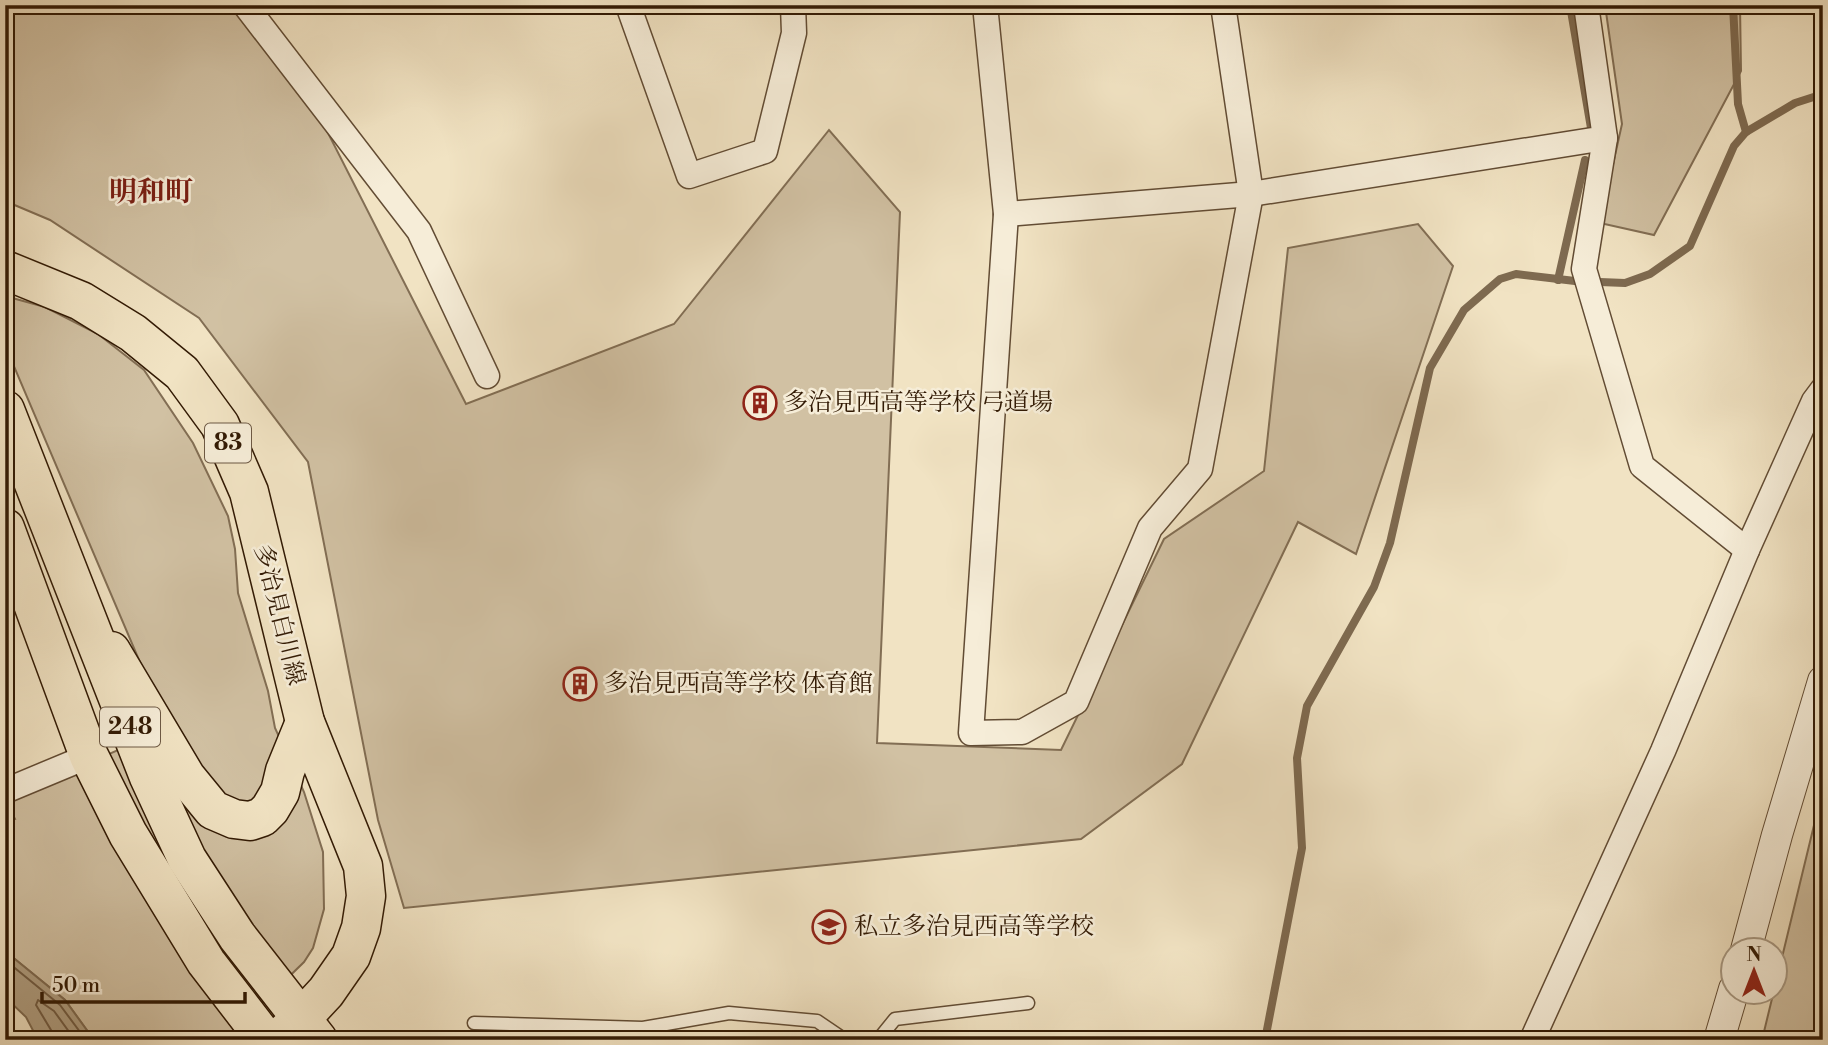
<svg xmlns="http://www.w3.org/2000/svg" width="1828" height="1045" viewBox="0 0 1828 1045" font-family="'Libre Bodoni','Noto Serif JP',serif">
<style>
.green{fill:#d1c1a3;stroke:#826e54;stroke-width:2}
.water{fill:#b09f82;stroke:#7e6a50;stroke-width:2}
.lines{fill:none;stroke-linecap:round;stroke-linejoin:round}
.shore{stroke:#715c43;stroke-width:2}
.stream{stroke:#7e6a50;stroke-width:8}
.service-casing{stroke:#624c34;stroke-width:15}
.minor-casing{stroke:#624c34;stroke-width:27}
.tertiary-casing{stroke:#624c34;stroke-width:32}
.primary-casing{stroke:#321a04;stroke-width:41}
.trunk-casing{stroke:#321a04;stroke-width:41}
.service{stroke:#f6edd8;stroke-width:12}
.minor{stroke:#f6edd8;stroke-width:24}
.tertiary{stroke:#f6edd8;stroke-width:30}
.primary{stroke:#f1e3c3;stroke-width:38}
.trunk{stroke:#f1e3c3;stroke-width:38}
.labels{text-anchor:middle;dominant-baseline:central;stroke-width:5;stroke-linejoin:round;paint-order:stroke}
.shield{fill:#f6edd8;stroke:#6d5944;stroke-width:2}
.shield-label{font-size:23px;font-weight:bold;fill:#321a04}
.poi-label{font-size:24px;fill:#321a04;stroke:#f6edd8;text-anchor:start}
.street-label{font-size:24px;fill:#321a04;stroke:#f6edd8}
.quarter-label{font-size:28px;font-weight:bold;fill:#7a1f14;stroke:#f6edd8}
</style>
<rect width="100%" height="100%" fill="#f1e3c3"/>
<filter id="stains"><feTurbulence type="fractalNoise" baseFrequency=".00286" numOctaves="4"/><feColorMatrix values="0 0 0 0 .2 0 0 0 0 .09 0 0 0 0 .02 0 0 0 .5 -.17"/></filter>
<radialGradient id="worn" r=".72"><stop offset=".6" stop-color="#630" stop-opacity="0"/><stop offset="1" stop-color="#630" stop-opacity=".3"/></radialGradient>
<g class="green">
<path d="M5,5H232L326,129L466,404L674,324L829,130L900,212L877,743L1061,750L1164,539L1264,471L1288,248L1418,224L1453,266L1356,554L1298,522L1182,764L1081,839L404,908L378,820L308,462L199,318L50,220L5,201Z"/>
<path d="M1605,5H1740L1741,71L1654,235L1600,223L1622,124Z"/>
<path d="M5,296L45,307L98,334L144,370L193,443L228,516L235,549L238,593L268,691L275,728L304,792L323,852L324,909L313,948L304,962L224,1040H94L65,1000L5,951V823L15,819L5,800L168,728L7,350L5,344Z"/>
<path d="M1823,788V1040H1762Z"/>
<path d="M807,1034L814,1040H685V1036Z"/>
</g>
<path class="water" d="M5,951L65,1000L94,1040H38L26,1017L5,997Z"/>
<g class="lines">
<g class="shore">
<path d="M5,960L60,1005L86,1040"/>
<path d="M53,1040L51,1030L36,1005L38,1000L54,1011L75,1040"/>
</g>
<g class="stream">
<path d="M1570,5L1591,128"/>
<path d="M1733,5L1738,104L1746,132"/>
<path d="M1558,280L1585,160"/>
<path d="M1600,282L1625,283L1650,274L1690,246L1734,146L1746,132L1795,103L1823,94"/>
<path d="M1265,1040L1302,848L1297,758L1307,706L1374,587L1390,543L1430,368L1464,310L1500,279L1516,274L1575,281"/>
</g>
<defs>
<g id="service">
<path d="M474,1023L643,1028L729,1013L817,1021L845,1040"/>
<path d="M878,1040L895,1019L1028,1003"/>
</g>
<g id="minor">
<path d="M245,5L419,231L487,376"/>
<path d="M628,5L689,176L765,151L794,33L793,5"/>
<path d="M985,5L1006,214L971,733L1022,732L1076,702L1150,528L1200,469L1251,194L1223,5"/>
<path d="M1605,138L1584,269L1642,466L1747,550"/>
<path d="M1006,214L1251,194L1605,138L1586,5"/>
<path d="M5,791L89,756"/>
<path d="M1532,1040L1663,751L1747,550L1814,401L1823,389"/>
</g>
<g id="tertiary">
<path d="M1746,950L1777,835L1823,681"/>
<path d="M1719,1040L1734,989"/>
</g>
<g id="primary">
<path d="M5,270L81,301L133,333L182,373L220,425L249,492L305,722L363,866L366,896L361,928L351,956L326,992L302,1018L277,1040"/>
<path d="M111,651L186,777L213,810L234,819L250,821L262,817L270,809L280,792L285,771L305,722"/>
</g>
<g id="trunk">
<path d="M5,410L149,777L187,859L237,936L318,1040"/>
<path d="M5,528L89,756L128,834L206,962L266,1040"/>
</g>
</defs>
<use href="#service" class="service-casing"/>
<use href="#minor" class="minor-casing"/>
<use href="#tertiary" class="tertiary-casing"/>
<use href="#primary" class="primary-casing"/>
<use href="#trunk" class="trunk-casing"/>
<use href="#service" class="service"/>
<use href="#minor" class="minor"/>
<use href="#tertiary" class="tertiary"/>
<use href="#primary" class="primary"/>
<use href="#trunk" class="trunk"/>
</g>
<defs>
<symbol id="building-ring" viewBox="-11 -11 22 22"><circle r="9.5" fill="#f6edd8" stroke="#8f2418" stroke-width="1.5"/><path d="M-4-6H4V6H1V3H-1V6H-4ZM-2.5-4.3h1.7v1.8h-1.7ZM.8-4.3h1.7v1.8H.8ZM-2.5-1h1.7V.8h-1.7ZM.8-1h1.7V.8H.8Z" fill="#8f2418"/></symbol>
<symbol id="school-ring" viewBox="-11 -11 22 22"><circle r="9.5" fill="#f6edd8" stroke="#8f2418" stroke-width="1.5"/><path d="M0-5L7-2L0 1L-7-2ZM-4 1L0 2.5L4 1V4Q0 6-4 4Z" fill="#8f2418"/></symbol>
</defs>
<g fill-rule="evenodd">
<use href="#building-ring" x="741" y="384" width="38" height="38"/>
<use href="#building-ring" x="561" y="665" width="38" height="38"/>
<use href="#school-ring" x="810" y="908" width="38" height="38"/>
</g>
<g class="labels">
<g class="shield">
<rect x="205" y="423.5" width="46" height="39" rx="5"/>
<rect x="100" y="707.5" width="60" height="39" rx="5"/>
</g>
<g class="shield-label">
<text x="228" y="443">83</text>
<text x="130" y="727">248</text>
</g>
<g class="poi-label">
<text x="784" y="403">多治見西高等学校 弓道場</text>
<text x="604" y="684">多治見西高等学校 体育館</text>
<text x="854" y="927">私立多治見西高等学校</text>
</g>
<g class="street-label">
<text transform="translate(279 615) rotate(76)">多治見白川線</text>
</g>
<g class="quarter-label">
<text x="151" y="192">明和町</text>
</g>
</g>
<rect width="1828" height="1045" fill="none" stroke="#f1e3c3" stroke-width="28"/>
<rect x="7" y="7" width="1814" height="1031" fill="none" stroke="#321a04" stroke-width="3.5"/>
<rect x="14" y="14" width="1800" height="1017" fill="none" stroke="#321a04" stroke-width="2"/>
<g transform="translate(1754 971)"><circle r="33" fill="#f6edd8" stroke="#a89983" stroke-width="2"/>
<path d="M0-5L12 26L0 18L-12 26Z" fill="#8f2418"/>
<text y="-10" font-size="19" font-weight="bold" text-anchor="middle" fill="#321a04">N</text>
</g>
<path d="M42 992v10h203v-10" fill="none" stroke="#321a04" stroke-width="3.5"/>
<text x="52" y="992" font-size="21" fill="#321a04" stroke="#f6edd8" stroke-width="5" paint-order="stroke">50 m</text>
<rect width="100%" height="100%" filter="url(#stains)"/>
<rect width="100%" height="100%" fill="url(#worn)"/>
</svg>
